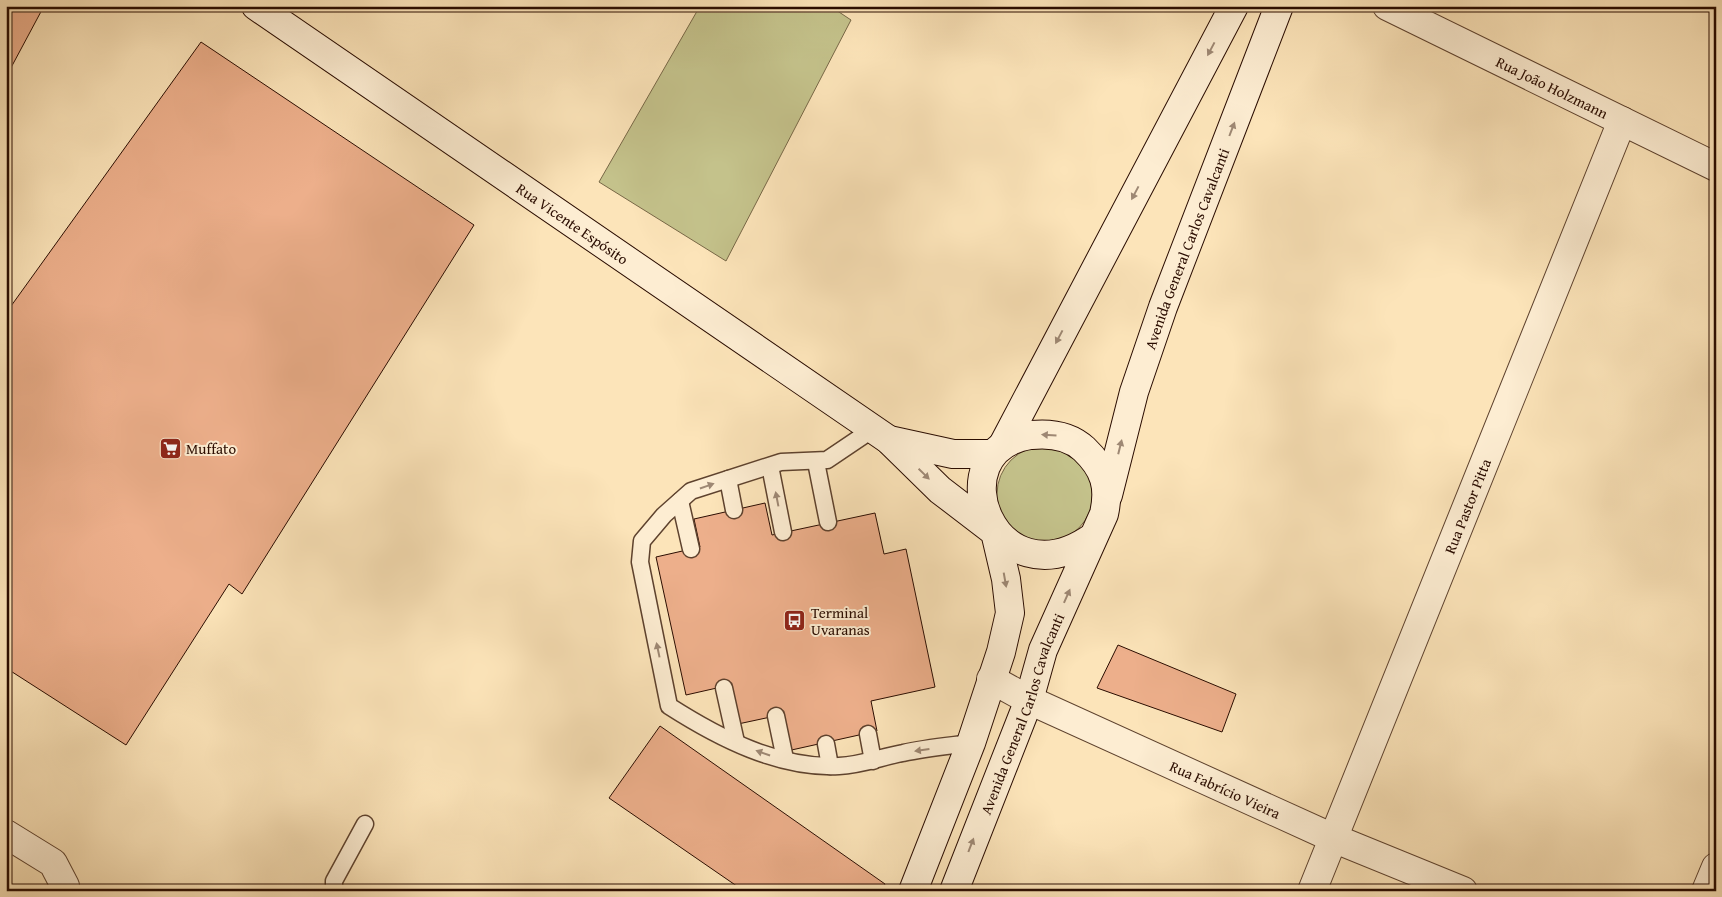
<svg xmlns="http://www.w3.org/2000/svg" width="1722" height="897" viewBox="0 0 1722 897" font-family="'Gentium Book Plus',serif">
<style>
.green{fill:#c4c28b;stroke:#776746}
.building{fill:#edaf8b;stroke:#2a0c00}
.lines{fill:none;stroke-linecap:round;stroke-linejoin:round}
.lane-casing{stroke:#5e422e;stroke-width:19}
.street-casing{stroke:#5e422e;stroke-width:30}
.secondary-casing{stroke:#2a0c00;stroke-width:30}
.lane{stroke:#fdedd2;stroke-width:16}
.street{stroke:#fdedd2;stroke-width:28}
.secondary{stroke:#fdedd2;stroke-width:28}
.oneway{fill:#9e8874}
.labels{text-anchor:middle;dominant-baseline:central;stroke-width:4;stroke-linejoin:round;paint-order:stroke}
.street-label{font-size:15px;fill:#2a0c00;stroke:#fdedd2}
.poi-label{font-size:15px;fill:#2a0c00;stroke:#fdedd2;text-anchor:start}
</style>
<rect width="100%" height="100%" fill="#fce4b9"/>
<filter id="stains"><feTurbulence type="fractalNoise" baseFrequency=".004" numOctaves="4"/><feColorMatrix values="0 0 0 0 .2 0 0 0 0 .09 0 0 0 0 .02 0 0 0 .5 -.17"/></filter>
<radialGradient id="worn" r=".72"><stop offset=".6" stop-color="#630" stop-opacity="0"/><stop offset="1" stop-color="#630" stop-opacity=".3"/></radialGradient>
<g class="green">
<path d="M700,6H830L851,20L726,261L599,182Z"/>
<circle cx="1045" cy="494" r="48"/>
</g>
<g class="building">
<path d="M6,6H44L6,77Z"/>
<path d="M201,42L474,225L242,594L229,584L126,745L6,668V313Z"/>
<path d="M765,503L772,535L875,513L884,554L906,549L935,687L871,701L877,731L787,751L780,715L738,724L730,685L686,695L656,557L700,547L694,519Z"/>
<path d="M1118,645L1236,694L1222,732L1097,688Z"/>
<path d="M660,726L885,884L882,891H744L609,798Z"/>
</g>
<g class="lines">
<defs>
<g id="lane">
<path d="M873,429L827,460L781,462L691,491L664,515L642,541L640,562L669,706C719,738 779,769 839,766C862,765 881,757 903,753C925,748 948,746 971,743"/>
<path d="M816,462L828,522"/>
<path d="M770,466L783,532"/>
<path d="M728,479L734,510"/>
<path d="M680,501L691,549"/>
<path d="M724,688L736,742"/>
<path d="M776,716L785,759"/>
<path d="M868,734L873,761"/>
<path d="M826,744L830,766"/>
<path d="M334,891V881L365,824"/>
</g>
<g id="street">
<path id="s1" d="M1387,6L1716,167"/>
<path id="s2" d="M991,679L1029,700L1333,838L1463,891"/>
<path d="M6,834L53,863L65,886L63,891"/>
<path id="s3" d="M1312,891L1622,121"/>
<path d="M1706,891L1716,867"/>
</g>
<g id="secondary">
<path id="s4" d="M256,6L889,440L940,490L995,532L1006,579L1010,613L1001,652L971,743L913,891"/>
<path d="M889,440L953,454H992"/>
<path d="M1004,443L1234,6"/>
<path id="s5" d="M1108,495L1134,392L1163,307L1279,6"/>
<path id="s6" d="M954,891L1029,700L1043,650L1104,514C1110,487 1105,469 1084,449C1070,436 1050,433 1031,435C934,449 994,607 1093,537"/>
</g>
</defs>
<use href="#lane" class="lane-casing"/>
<use href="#street" class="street-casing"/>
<use href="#secondary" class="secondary-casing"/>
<use href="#lane" class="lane"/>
<use href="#street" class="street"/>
<use href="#secondary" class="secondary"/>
</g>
<defs><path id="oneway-solid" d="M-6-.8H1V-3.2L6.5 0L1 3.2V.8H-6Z" transform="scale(1.25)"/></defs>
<g class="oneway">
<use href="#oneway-solid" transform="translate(1211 49) rotate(118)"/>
<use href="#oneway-solid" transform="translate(1232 129) rotate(-69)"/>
<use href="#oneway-solid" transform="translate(1135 193) rotate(118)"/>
<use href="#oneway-solid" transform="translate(1059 337) rotate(118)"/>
<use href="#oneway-solid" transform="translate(1049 435) rotate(-176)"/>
<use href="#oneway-solid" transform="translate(1120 447) rotate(-76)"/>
<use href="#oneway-solid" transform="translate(924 474) rotate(44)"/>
<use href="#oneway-solid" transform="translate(707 486) rotate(-19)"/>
<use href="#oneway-solid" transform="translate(777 499) rotate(-101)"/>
<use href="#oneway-solid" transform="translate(1005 580) rotate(80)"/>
<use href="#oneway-solid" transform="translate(1067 596) rotate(-66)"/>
<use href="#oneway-solid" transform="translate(658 650) rotate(-102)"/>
<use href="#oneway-solid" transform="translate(922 750) rotate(172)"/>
<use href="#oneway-solid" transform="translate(763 753) rotate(-161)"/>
<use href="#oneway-solid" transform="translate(971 845) rotate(-69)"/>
</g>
<defs>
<symbol id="supermarket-square" viewBox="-11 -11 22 22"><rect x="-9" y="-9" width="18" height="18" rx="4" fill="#8f2418" stroke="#fdedd2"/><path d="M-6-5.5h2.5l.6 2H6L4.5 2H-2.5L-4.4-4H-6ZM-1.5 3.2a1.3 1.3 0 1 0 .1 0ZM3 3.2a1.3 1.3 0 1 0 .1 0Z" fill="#fff"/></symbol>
<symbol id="bus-square" viewBox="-11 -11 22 22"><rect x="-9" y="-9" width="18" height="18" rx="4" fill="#8f2418" stroke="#fdedd2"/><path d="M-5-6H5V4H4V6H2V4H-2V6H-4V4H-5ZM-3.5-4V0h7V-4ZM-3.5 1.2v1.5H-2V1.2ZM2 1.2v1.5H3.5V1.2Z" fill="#fff"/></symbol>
</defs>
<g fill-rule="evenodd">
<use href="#supermarket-square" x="158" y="436" width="25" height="25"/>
<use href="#bus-square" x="782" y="608" width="25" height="25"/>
</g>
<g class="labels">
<g class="street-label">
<text stroke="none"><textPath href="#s1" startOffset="184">Rua João Holzmann</textPath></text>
<text stroke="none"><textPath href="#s4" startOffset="384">Rua Vicente Espósito</textPath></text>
<text stroke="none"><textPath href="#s5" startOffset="259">Avenida General Carlos Cavalcanti</textPath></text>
<text stroke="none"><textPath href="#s3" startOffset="415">Rua Pastor Pitta</textPath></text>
<text stroke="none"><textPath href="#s6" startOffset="190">Avenida General Carlos Cavalcanti</textPath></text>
<text stroke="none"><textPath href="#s2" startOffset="259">Rua Fabrício Vieira</textPath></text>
</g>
<g class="poi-label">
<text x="186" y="448">Muffato</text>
<text x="811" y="612">Terminal<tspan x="811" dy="17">Uvaranas</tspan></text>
</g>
</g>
<rect width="1722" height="897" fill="none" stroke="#fce4b9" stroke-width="25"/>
<rect x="8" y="8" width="1707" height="882" fill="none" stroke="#2a0c00" stroke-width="2.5"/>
<rect x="12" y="12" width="1697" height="872" fill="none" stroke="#2a0c00"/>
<rect width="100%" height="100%" filter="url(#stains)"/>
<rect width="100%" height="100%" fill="url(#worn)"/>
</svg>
